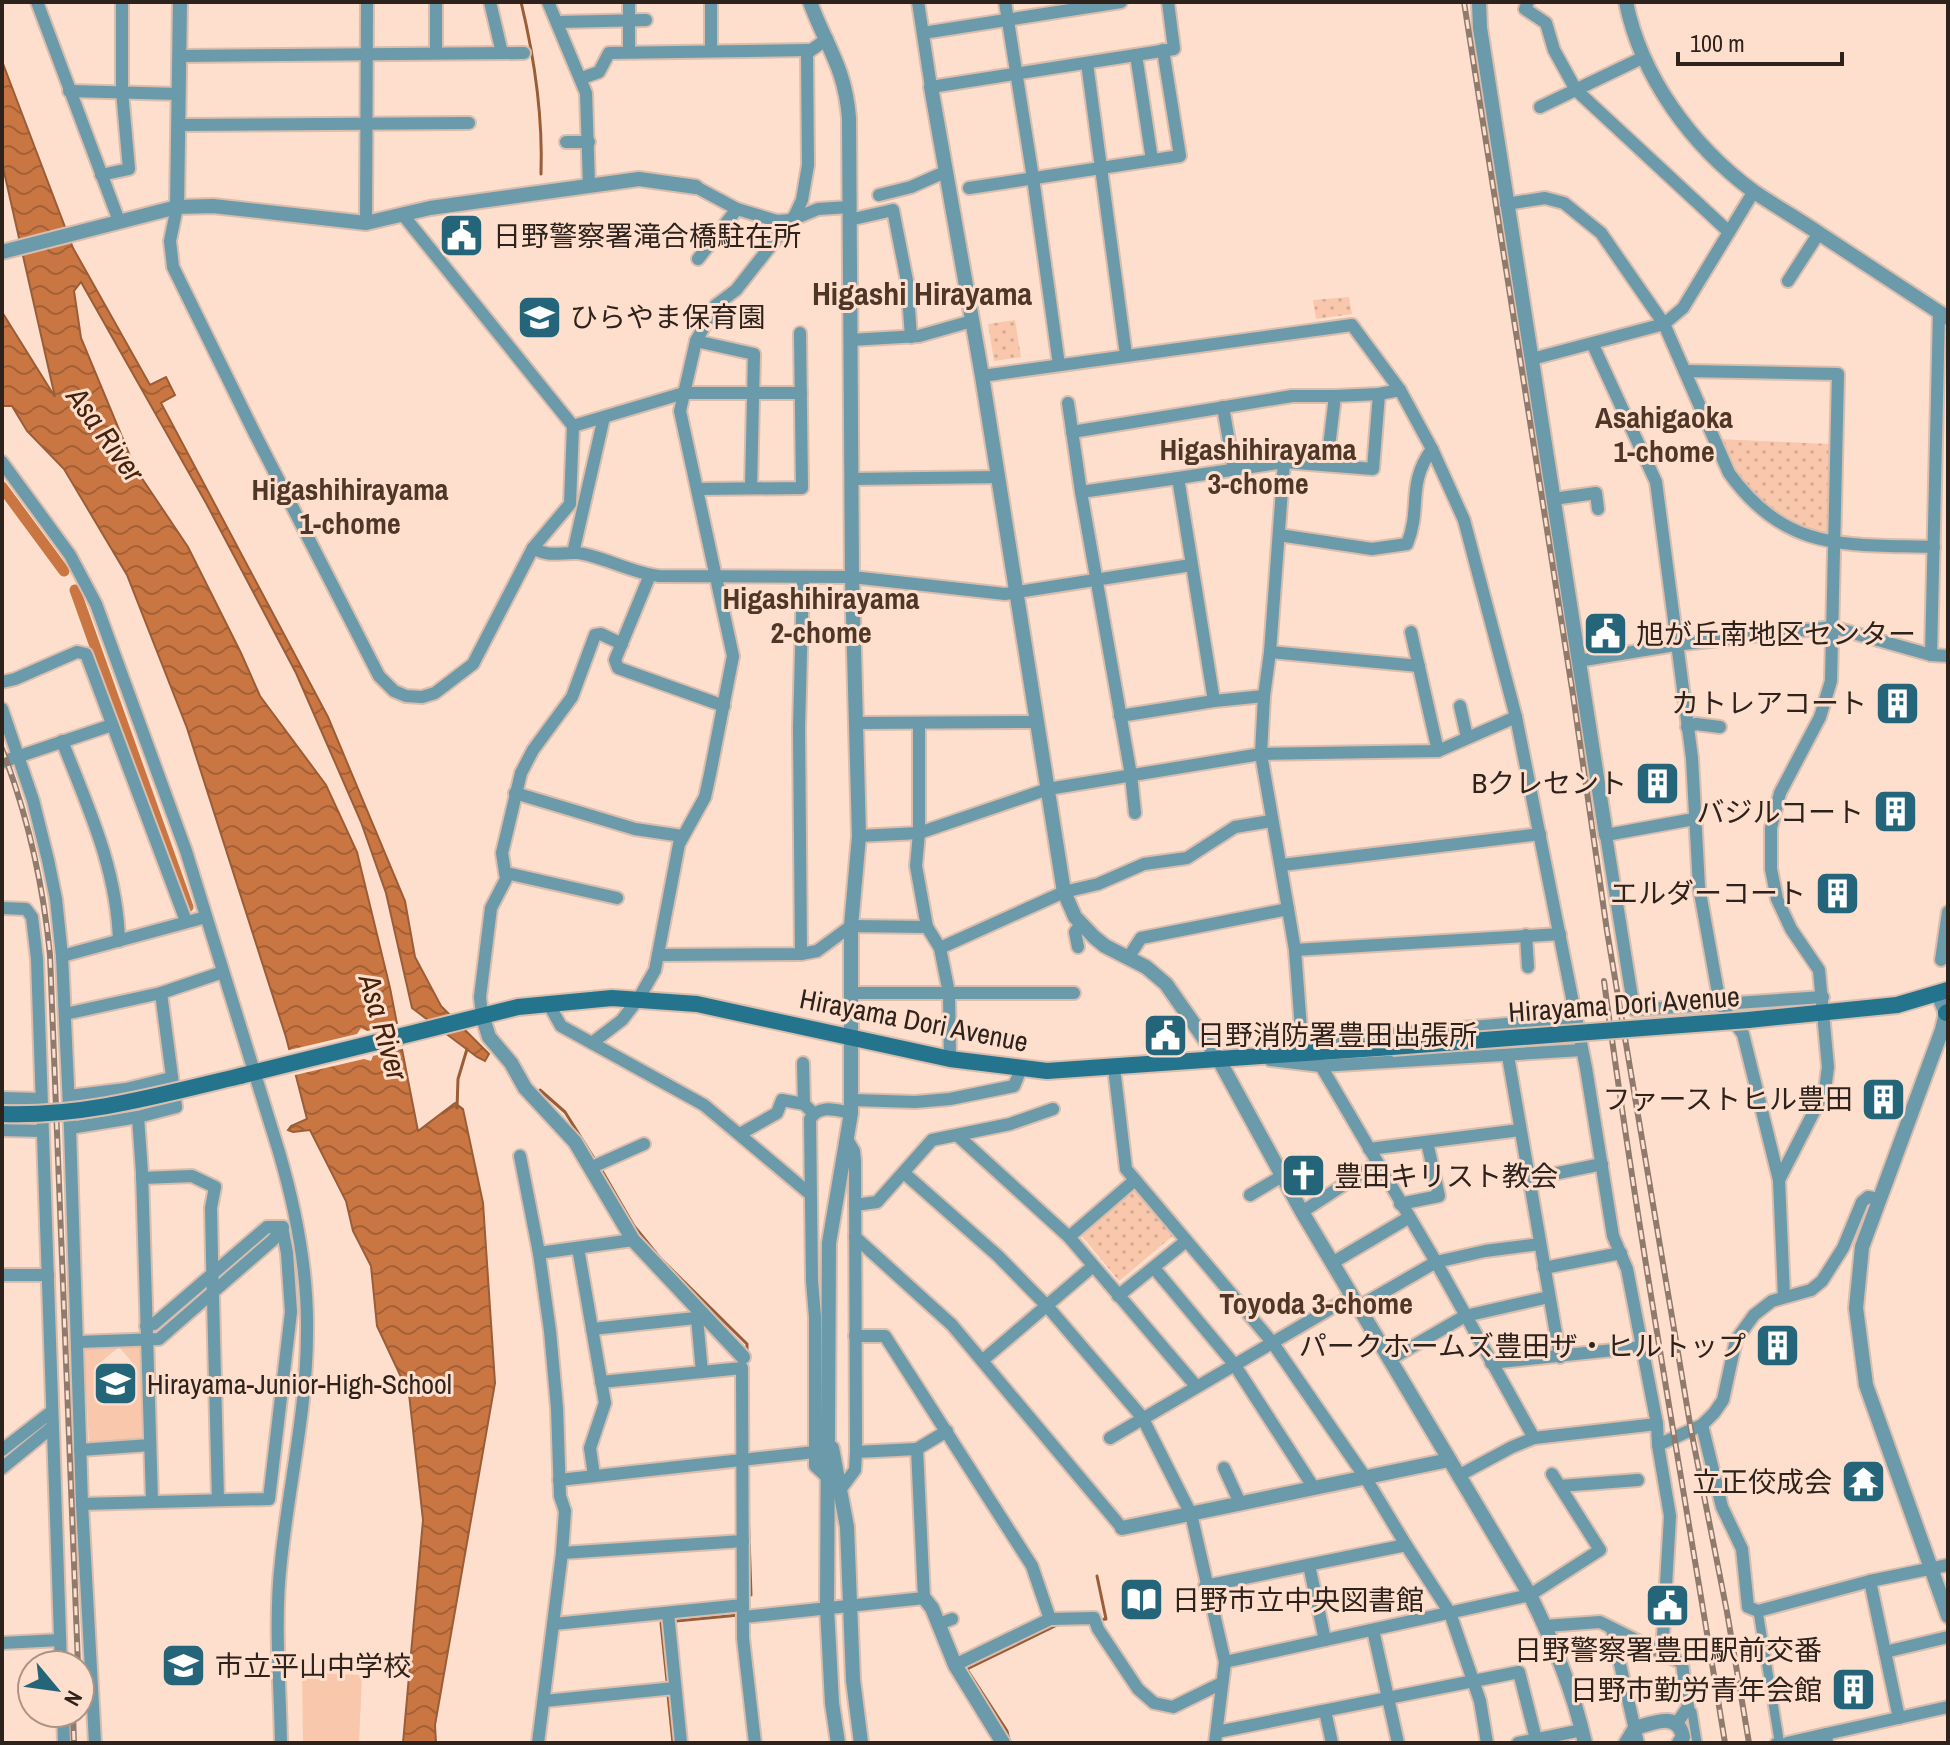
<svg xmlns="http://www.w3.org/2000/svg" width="1950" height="1745" viewBox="0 0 1950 1745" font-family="'Archivo Narrow','Noto Sans JP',sans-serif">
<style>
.green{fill:url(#green-dots)}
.pitch{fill:#f9c7ab;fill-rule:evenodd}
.water{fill:url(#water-waves);stroke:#9a5d37;stroke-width:2}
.pier{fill:#fedfcd}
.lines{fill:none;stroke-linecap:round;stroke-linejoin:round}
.stream{stroke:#9a5d37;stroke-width:3}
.canal{stroke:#c97642;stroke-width:11}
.pedestrian-casing{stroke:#d9bdad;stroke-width:13}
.minor-casing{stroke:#d9bdad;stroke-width:16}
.tertiary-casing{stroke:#d9bdad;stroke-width:18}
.secondary-casing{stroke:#d9bdad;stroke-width:20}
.pedestrian{stroke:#6b9aaa;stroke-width:9}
.minor{stroke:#6b9aaa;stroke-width:12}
.tertiary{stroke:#6b9aaa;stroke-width:14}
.secondary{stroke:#23748c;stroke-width:16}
.rail-casing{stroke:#8f7a6e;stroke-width:6}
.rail{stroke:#fedfcd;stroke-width:3;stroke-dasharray:9;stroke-linecap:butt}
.secondary-bridge-casing{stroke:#d9bdad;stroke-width:20;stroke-linecap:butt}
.secondary-bridge{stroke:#23748c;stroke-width:16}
.labels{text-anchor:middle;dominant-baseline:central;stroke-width:6;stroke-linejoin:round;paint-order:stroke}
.poi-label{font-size:28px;fill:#2e231c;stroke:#fedfcd;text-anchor:start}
.street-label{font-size:28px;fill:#2e231c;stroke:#fedfcd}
.neighbourhood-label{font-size:30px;font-weight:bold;fill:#4f3728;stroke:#fedfcd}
.water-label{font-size:30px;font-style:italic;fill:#44220c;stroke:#fedfcd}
.quarter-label{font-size:32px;font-weight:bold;fill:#4f3728;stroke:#fedfcd}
</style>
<defs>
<pattern id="green-dots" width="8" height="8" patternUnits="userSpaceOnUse" patternTransform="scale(2)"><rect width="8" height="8" fill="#f9c7ab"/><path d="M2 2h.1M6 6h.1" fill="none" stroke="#d6ab93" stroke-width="1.8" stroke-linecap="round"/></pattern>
<pattern id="water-waves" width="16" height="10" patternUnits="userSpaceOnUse" patternTransform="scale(2)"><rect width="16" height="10" fill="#c97642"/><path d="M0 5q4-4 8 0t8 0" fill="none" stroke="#a46036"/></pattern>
</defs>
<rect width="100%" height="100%" fill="#fedfcd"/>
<g class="green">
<path d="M1349,297L1352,314L1316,319L1313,300Z"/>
<path d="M1015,320L1021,357L994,361L988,324Z"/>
<path d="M1718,439L1831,444L1828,535C1769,521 1746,490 1718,439Z"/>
<path d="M1132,1186L1175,1234L1119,1281L1081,1235Z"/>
</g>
<g class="pitch">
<path d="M139,1346L141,1347L145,1439L143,1441L92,1445L89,1443L84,1349ZM119,1347L137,1368L121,1381L114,1383L98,1364Z"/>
<path d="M302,1672L362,1675L359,1743H303Z"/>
</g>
<path class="water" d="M2,61L73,248L150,385L166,377L175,395L161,403L328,717L405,901L415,957L441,1006L489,1054L485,1061L477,1057L412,1008L386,893L361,822L296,673L206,503L81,282L74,291L81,338L135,468L188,547L241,653L260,696L326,785L357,852L390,988L418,1131L455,1103L463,1109L483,1203L495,1383L435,1725L436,1743H403L423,1520L409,1394L377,1326L371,1266L353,1231L346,1201L310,1130L293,1132L288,1130L291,1126L307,1119L286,1037L187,728L127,575L64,469L27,431L12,406H2V312L55,397L2,163Z"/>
<path class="pier" d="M401,1023L406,1048L373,1056L371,1061L364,1059L291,1076L285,1051L357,1034L361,1028L367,1031Z"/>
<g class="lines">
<g class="stream">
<path d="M521,2C535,60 543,115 541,174"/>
<path d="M540,1090L565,1112L597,1163"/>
<path d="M457,1108L458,1079L467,1049"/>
<path d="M601,1169L634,1226L660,1258L747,1344V1351"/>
<path d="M748,1507L751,1595"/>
<path d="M1097,1576L1106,1619L1098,1620"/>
<path d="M676,1621L739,1615"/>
<path d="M661,1623L667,1681"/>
<path d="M966,1668L1007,1731L1009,1740"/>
<path d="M967,1669L1059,1624"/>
<path d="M668,1695L673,1743"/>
</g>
<g class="canal">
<path d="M2,487L64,571"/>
<path d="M75,590L188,907"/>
</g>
<defs>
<g id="pedestrian">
<path d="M1758,1611L1779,1740L1775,1743"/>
<path d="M1688,1707L1692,1712L1697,1743"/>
</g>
<g id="minor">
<path d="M37,2L119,221"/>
<path d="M490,2L502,53"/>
<path d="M548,2L586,93L589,185"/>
<path d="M711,2V51"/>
<path d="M918,2L931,87L1174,49L1168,2"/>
<path d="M1005,2L1033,178L1059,365"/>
<path d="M1528,2L1525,9L1546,23L1554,50L1576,90L1729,232"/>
<path d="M559,22L646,20"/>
<path d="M923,33L1121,2"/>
<path d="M629,51V2"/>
<path d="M436,53V2"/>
<path d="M1136,55L1152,160"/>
<path d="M180,56L524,53"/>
<path d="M1087,63L1126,355"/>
<path d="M582,78L599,72L609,53L809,50"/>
<path d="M69,91L179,94"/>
<path d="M1540,107L1644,57"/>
<path d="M179,125L469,123"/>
<path d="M566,142H589"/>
<path d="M101,175L129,169L122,91V2"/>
<path d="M696,187L737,209L777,221L791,220L818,209L849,207"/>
<path d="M969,188L1180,156L1163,50"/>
<path d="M879,195L911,187L945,172"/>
<path d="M1506,204L1545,198L1564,203L1601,233L1664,324L1729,473C1786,553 1847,544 1934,547"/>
<path d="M177,207L170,241L173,267L255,434L379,676L394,691L406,696L422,697L435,693L473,664L533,548L570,504L573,426L403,215"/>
<path d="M849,220L893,210L907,281L911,337"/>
<path d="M366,223L367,2"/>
<path d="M698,259L737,209"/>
<path d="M1788,281L1819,233"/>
<path d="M850,340L919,336L972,321"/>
<path d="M696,341L754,354L751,488"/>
<path d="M1593,345L1656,482L1692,758L1699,887L1720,1004L1743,1034L1779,1180L1784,1296"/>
<path d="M1532,359L1664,324L1683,308L1754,191"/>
<path d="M1686,371L1838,374L1831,681L1820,717L1780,793L1771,828V869L1777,899L1791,929L1819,970L1828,1067L1825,1090L1779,1180"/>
<path d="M982,376L1352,325L1400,390L1432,449L1464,520L1516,717L1586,1068L1613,1236L1627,1269L1657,1424L1658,1445L1670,1516L1662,1654"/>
<path d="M1068,403L1081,492L1178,478L1214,701"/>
<path d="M1223,407L1234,470"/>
<path d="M573,426L684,393H801"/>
<path d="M1072,432L1292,396H1335"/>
<path d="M2,462L70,555L96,604L186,851L279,1152C296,1210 308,1271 307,1332C307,1409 289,1484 281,1561C274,1621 280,1683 281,1743"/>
<path d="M1327,464L1335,396L1379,394L1400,390"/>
<path d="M1178,478L1284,462L1373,469L1379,394"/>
<path d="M851,479L998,477"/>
<path d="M697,489L802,488L800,333"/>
<path d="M1081,492L1131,775L1135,813"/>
<path d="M1553,499L1596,493L1598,509"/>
<path d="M1279,535L1372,549L1407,544C1422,507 1406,485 1432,449"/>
<path d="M533,548C549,558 560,552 577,553C600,555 631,573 659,576L852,577L1005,594L1191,565"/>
<path d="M573,553L604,417"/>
<path d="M650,575L615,660L618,668L724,706"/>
<path d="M1411,632L1438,751"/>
<path d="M1270,652L1284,462"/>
<path d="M1931,655L1939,312"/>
<path d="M1578,661L1675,645L1832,627L1931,655L1948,656"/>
<path d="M2,682L15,679L77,652L86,654L186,921"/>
<path d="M1460,706L1467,737"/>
<path d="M2,709L33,800L48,860L56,899L62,956L70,1128L82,1504L95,1743"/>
<path d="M1120,716L1214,701L1264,696"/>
<path d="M858,723L1037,722"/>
<path d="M919,723V833L916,866L927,927L940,948L949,993L950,1059"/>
<path d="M1687,727L1696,724L1720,727"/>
<path d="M62,741C88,807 117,869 119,941"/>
<path d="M2,762L112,725"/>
<path d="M515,793L635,829L682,836"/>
<path d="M1694,819L1606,835L1634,1010L1823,997"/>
<path d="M859,836L919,833L1048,789L1261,754L1438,751L1516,717"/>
<path d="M1282,865L1540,834"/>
<path d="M506,873L617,898"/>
<path d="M2,908L26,909L32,917L37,959L61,1665"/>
<path d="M1288,909L1261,754L1264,696L1270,652L1419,666"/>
<path d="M1526,935L1528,967"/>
<path d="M1078,947L1075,932L1081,924"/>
<path d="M940,948L1064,892L1098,884L1144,864L1187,858L1235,827L1271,821"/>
<path d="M1295,950L1302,1042"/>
<path d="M801,954L799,728L803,577"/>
<path d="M658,955L801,954L817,951L851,926L927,927"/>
<path d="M62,956L206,917"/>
<path d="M1128,958L1141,938L1288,909L1295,950L1560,934"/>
<path d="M1941,960L1948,912"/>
<path d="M852,993H1074"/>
<path d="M548,1003L561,1026L704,1105L810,1194"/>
<path d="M65,1014L161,993L223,972"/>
<path d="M482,1015L480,997L491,908L506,879L502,853L521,773L533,750L572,697L595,635L601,634L622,644"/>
<path d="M592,1043L622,1020L639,998L655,970L679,844L705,797L710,774L733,656L680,411L696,341L716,305L736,290L795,215L802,200L808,165L807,53L827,39"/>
<path d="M1285,1053L1302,1042L1575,1018"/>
<path d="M1508,1056L1560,1357"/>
<path d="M1270,1060L1321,1066L1582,1050"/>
<path d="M803,1063L804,1104"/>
<path d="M1321,1066L1436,1262L1534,1438"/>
<path d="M1114,1068L1126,1169L1272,1342L1365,1477L1406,1545L1450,1613L1480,1701L1487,1743"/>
<path d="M69,1096L126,1089L171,1078"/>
<path d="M2,1098L40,1099"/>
<path d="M852,1100L915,1102L950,1099L1014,1086L1021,1069"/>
<path d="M138,1117L142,1173L152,1501"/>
<path d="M70,1128L138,1117L176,1107L161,993"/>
<path d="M2,1130L41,1131"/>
<path d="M740,1134L777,1113L782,1100L804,1104L814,1114"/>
<path d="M958,1136L1069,1237L1196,1386"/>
<path d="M1369,1149L1520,1130"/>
<path d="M520,1156L539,1253L550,1331L557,1408L560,1496L565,1511L562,1553"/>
<path d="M590,1168L644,1144"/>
<path d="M904,1173L998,1256L1047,1306L1142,1417L1191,1514L1225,1662L1215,1743"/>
<path d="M142,1178L192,1176L215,1187L211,1208L212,1258L218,1500"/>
<path d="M1529,1179L1602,1164"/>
<path d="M1250,1195L1282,1176"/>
<path d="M1400,1204L1439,1196L1427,1142"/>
<path d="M855,1205L877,1202L932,1140L1010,1124L1053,1109"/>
<path d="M1302,1212L1377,1163"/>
<path d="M855,1237L952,1325L1122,1528"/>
<path d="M1069,1237L1135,1180"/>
<path d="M578,1248L605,1403L590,1448L594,1476"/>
<path d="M539,1253L633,1240"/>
<path d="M1332,1263L1408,1218"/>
<path d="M1154,1268L1234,1364L1314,1488"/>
<path d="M1544,1268L1621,1253"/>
<path d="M2,1275H48"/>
<path d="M1118,1296L1186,1241"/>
<path d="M1358,1307L1436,1262L1485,1251L1540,1244"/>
<path d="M697,1318L702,1372"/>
<path d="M146,1326L154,1324L267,1227H282"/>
<path d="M592,1329L705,1317"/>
<path d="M855,1336H885L1032,1566L1050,1619"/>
<path d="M78,1342L159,1339L273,1240L283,1227"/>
<path d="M983,1360L1092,1267"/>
<path d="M1389,1360L1465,1316L1549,1297"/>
<path d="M1491,1363L1642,1347"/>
<path d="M601,1382L742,1368L743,1638L755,1743"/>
<path d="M1702,1425L1722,1507L1742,1549L1748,1607L1758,1611L1870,1581L1948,1565"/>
<path d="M1110,1438L1352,1296"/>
<path d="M1658,1445L1702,1425L1714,1413L1723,1400L1736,1340L1754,1315L1772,1301L1811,1290L1822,1281L1843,1248L1862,1202L1868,1197L1879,1199"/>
<path d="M2,1450L51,1412"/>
<path d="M80,1450L150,1445"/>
<path d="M856,1452L917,1449"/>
<path d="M2,1468L51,1428"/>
<path d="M1224,1468L1240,1503"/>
<path d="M826,1476L815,1466V1317L812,1281L810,1119C820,1104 836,1110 851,1113"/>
<path d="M1458,1476L1512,1447L1534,1438L1657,1424"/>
<path d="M559,1480L815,1452"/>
<path d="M1560,1486L1638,1480"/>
<path d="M840,1490L855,1470L856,1452L855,1161L854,1151L847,1139"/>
<path d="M82,1504L269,1499L291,1312L287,1253L282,1227"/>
<path d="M1309,1565L1325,1640"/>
<path d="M1870,1581L1899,1718"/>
<path d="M1205,1586L1406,1545"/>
<path d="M668,1613L681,1743"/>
<path d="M744,1617L924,1598L917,1449L947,1431"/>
<path d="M554,1624L743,1605"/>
<path d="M939,1624L952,1619"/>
<path d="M1545,1626L1600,1622L1682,1663L1688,1707L1677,1723"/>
<path d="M1612,1629L1638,1743"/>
<path d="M1373,1630L1398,1743"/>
<path d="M2,1643L60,1640"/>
<path d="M1885,1652L1948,1637"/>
<path d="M1225,1662L1530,1595L1600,1550L1552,1474"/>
<path d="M955,1665L1050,1619L1094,1618L1098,1629L1138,1689L1154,1703L1173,1707L1222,1683"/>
<path d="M544,1701L675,1688"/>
<path d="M1325,1711L1332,1743"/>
<path d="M63,1713L64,1743"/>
<path d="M1217,1732L1519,1672L1536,1739"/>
<path d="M1826,1734L1948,1707"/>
<path d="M538,1743L562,1553L743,1541"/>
<path d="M1518,1743L1582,1730"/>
<path d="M1787,1743L1826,1734L1827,1743"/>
</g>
<g id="tertiary">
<path d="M810,2C826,46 845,67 849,118L852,577L859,836L851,926V1113L829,1243L827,1608L832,1703L838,1743"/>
<path d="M1479,2L1480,28L1606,835"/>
<path d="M1626,2C1641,77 1692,146 1753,191C1775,206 1798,219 1820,234C1863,262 1905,290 1948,318"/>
<path d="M931,87L982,376L1064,892L1075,917L1094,937L1105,946L1146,967L1166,984L1219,1060L1302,1212L1530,1595C1554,1644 1573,1690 1585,1743"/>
<path d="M177,207L180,2"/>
<path d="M2,252L177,207L213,206L366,223L430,208L639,179L696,187"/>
<path d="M1938,995L1946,1013L1942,1030L1862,1247L1856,1308L1866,1385L1948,1616"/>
<path d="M482,1015L489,1037L511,1063L525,1088L575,1142L633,1240L743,1357"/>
<path d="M832,1448L847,1527L853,1680L861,1743"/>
<path d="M1122,1528L1449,1460"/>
<path d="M924,1598L932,1608L955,1665L1003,1743"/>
<path d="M1626,1743L1635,1728C1654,1723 1678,1711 1683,1737L1679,1743"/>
</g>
<g id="secondary">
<path d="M1946,1013L1948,1012"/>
<path d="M1748,1020L1897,1005L1948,990"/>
<path d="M240,1076L518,1007L612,998L697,1004L950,1059L1047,1071L1392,1047"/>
</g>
</defs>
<use href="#pedestrian" class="pedestrian-casing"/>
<use href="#minor" class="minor-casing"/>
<use href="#tertiary" class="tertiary-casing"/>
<use href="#secondary" class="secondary-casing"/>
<use href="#pedestrian" class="pedestrian"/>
<use href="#minor" class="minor"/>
<use href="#tertiary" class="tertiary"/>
<use href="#secondary" class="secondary"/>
<defs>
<g id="rail">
<path d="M1464,2L1573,695L1607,931L1691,1430L1727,1612L1749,1743"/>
<path d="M2,749C28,816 43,883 50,955L78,1665"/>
<path d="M1604,981C1638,1236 1684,1489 1725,1743"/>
<path d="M73,1713L74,1743"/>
</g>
</defs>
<use href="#rail" class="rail-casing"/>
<use href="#rail" class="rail"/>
<defs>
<g id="secondary-bridge">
<path d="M1392,1047L1748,1020"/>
<path d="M2,1114C84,1117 160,1095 240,1076"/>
</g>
</defs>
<use href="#secondary-bridge" class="secondary-bridge-casing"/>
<use href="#secondary-bridge" class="secondary-bridge"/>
</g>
<defs>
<symbol id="civic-square" viewBox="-11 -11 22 22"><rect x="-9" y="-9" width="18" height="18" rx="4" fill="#246579" stroke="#fedfcd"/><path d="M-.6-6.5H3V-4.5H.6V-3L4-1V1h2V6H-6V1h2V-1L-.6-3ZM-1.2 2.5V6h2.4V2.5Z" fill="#fff"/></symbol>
<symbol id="school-square" viewBox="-11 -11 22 22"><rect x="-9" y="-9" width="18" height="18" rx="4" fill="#246579" stroke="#fedfcd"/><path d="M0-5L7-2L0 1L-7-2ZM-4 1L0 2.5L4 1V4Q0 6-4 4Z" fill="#fff"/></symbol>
<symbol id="building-square" viewBox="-11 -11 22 22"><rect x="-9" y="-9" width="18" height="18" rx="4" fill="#246579" stroke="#fedfcd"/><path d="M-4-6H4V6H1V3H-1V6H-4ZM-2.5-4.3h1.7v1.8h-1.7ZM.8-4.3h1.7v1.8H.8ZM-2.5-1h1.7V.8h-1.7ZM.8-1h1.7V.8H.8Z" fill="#fff"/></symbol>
<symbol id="church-square" viewBox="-11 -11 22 22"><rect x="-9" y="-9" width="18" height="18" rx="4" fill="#246579" stroke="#fedfcd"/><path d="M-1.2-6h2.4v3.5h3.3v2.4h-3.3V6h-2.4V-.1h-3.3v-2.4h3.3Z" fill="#fff"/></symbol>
<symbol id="temple-square" viewBox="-11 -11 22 22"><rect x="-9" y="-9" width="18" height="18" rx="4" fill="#246579" stroke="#fedfcd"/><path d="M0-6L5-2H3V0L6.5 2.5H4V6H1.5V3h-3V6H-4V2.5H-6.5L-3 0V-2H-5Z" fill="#fff"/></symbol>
<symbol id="library-square" viewBox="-11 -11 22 22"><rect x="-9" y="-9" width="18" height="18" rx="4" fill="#246579" stroke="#fedfcd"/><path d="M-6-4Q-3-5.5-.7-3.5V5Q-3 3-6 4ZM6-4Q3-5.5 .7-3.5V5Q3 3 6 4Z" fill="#fff"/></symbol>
</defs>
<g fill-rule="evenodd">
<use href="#civic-square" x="436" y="210" width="51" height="51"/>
<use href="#school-square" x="514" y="292" width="51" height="51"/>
<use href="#civic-square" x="1580" y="608" width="51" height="51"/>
<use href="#building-square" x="1872" y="678" width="51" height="51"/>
<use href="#building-square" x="1632" y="758" width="51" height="51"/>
<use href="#building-square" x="1870" y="786" width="51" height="51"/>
<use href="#building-square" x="1812" y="868" width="51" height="51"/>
<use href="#civic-square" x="1140" y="1010" width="51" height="51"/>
<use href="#building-square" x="1858" y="1074" width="51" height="51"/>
<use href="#church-square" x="1278" y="1150" width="51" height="51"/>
<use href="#building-square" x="1752" y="1320" width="51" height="51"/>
<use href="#school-square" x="90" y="1358" width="51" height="51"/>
<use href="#temple-square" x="1838" y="1456" width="51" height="51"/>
<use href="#library-square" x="1116" y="1574" width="51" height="51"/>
<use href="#civic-square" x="1642" y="1580" width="51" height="51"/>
<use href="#school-square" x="158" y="1640" width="51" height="51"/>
<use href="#building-square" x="1828" y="1664" width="51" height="51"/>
</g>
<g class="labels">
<g class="poi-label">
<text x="493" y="236">日野警察署滝合橋駐在所</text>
<text x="570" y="317">ひらやま保育園</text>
<text x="1636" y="634">旭が丘南地区センター</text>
<text x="1867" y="703" text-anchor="end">カトレアコート</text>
<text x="1627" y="783" text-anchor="end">Bクレセント</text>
<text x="1864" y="812" text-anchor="end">バジルコート</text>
<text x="1806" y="893" text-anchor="end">エルダーコート</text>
<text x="1197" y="1035">日野消防署豊田出張所</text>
<text x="1853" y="1099" text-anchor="end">ファーストヒル豊田</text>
<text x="1334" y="1176">豊田キリスト教会</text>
<text x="1746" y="1346" text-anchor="end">パークホームズ豊田ザ・ヒルトップ</text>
<text x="147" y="1384">Hirayama-Junior-High-School</text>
<text x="1832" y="1482" text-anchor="end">立正佼成会</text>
<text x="1172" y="1600">日野市立中央図書館</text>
<text x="1668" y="1650" text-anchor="middle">日野警察署豊田駅前交番</text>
<text x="215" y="1666">市立平山中学校</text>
<text x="1822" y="1690" text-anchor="end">日野市勤労青年会館</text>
</g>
<g class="street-label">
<text transform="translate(1624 1004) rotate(-4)">Hirayama Dori Avenue</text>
<text transform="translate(914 1020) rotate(11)">Hirayama Dori Avenue</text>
</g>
<g class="neighbourhood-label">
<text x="1664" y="417">Asahigaoka<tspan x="1664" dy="34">1-chome</tspan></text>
<text x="1258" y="449">Higashihirayama<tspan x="1258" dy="34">3-chome</tspan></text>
<text x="350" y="489">Higashihirayama<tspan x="350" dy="34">1-chome</tspan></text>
<text x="821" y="598">Higashihirayama<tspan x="821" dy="34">2-chome</tspan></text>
<text x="1316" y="1303">Toyoda 3-chome</text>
</g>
<g class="water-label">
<text transform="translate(106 434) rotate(54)">Asa River</text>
<text transform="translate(384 1027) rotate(74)">Asa River</text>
</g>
<g class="quarter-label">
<text x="922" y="293">Higashi Hirayama</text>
</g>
</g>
<rect width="1950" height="1745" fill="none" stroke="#2e231c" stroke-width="8"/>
<g transform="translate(56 1689) rotate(119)"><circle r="38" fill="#fedfcd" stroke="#ab9486" stroke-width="2"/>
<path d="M0-6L14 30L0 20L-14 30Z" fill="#246579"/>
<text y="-12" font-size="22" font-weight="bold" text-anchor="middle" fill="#2e231c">N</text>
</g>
<path d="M1678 52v12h164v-12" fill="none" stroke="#2e231c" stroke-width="4"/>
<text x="1690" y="52" font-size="24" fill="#2e231c" stroke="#fedfcd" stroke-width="6" paint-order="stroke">100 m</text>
</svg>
